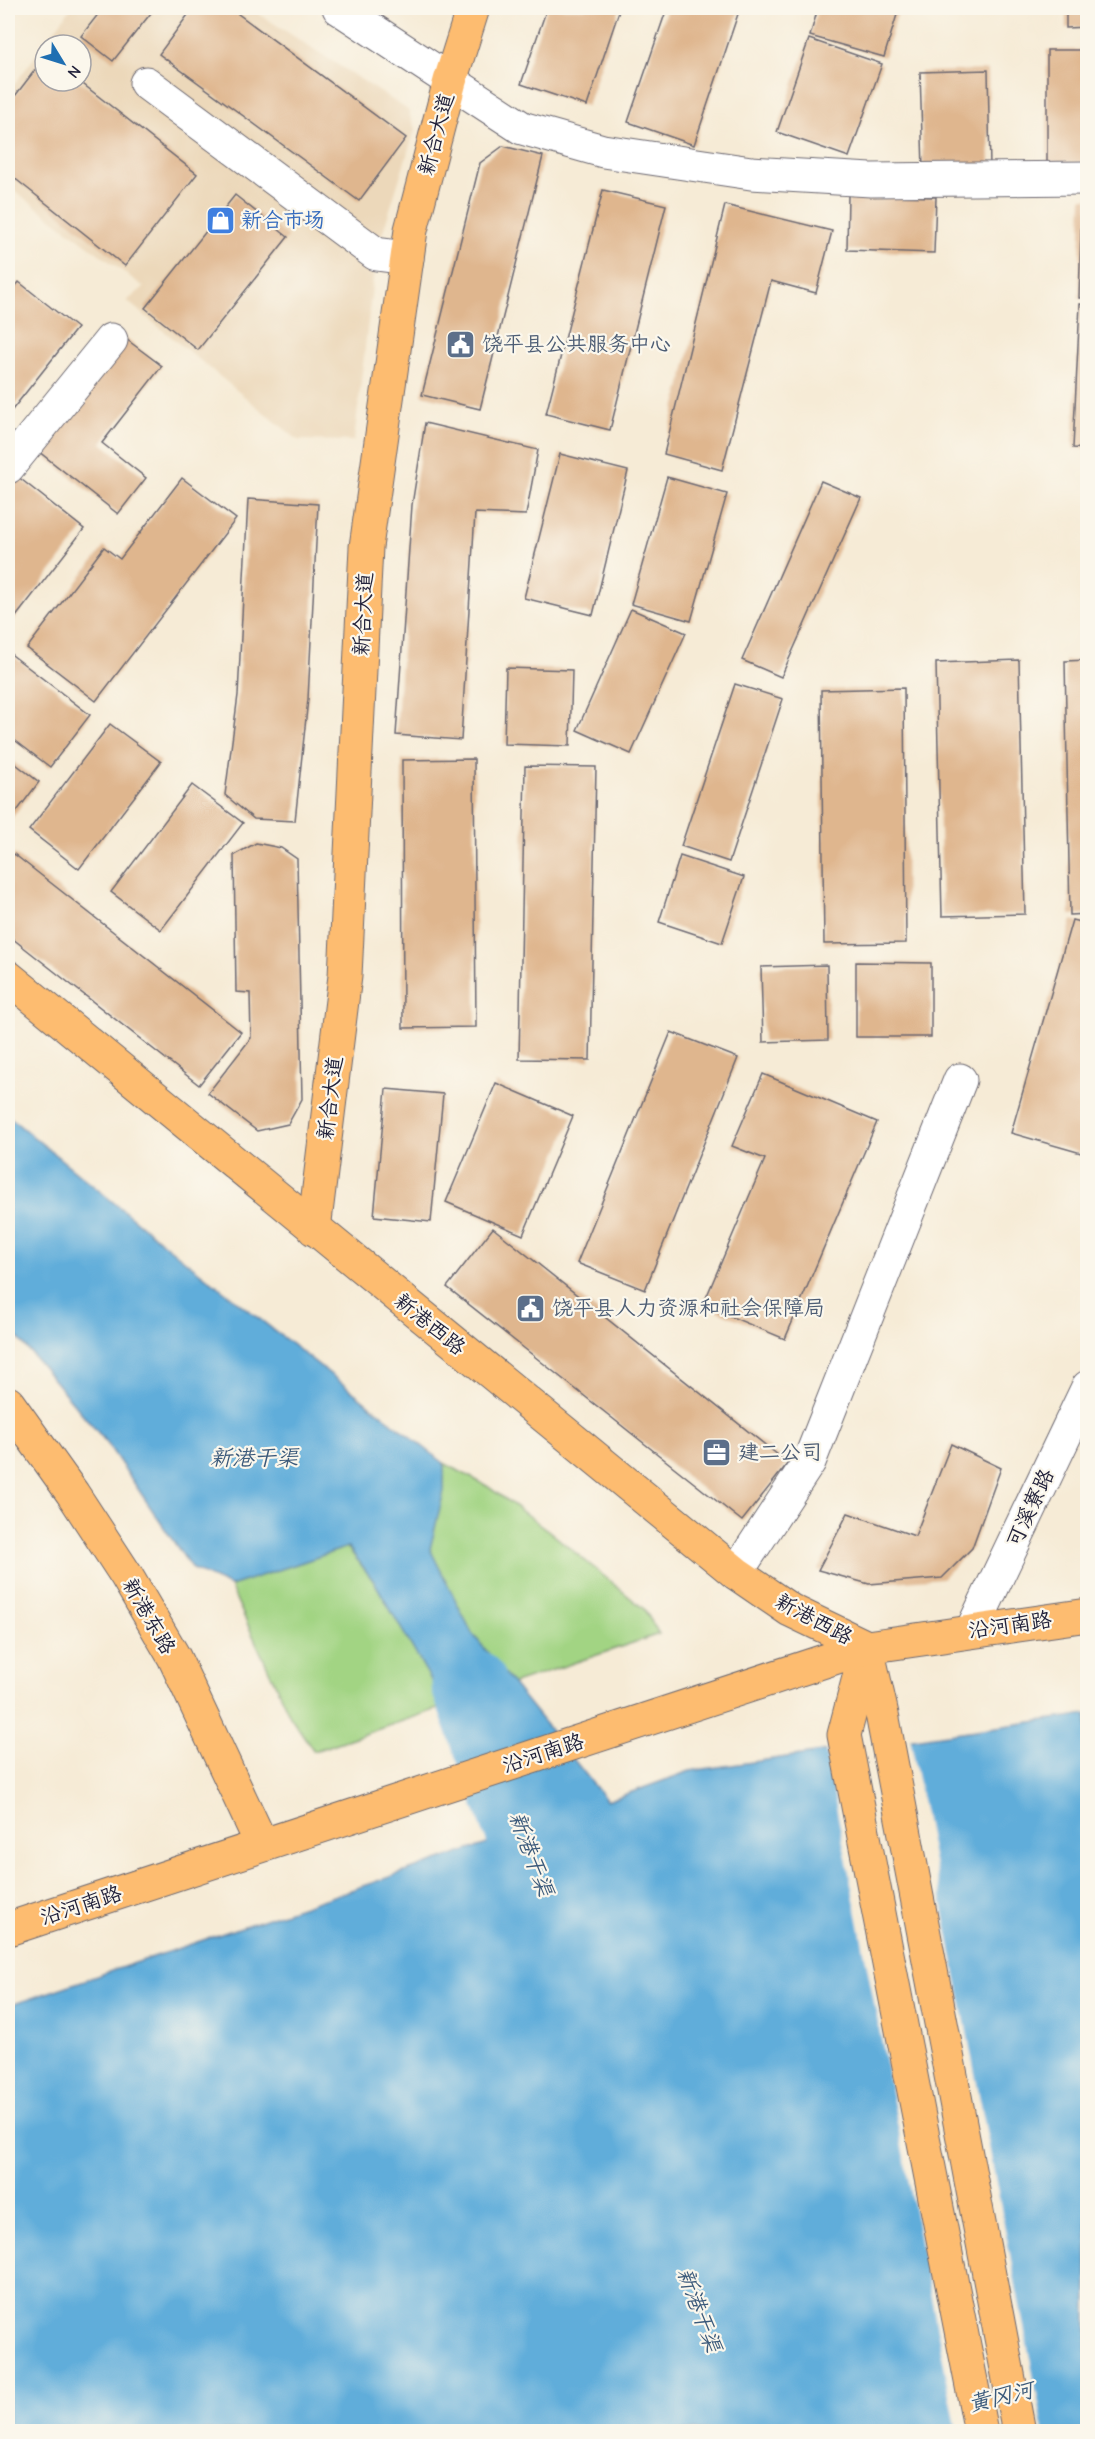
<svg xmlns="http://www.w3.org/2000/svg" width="1095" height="2439" viewBox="0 0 1095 2439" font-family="'Comic Neue','LXGW WenKai TC',sans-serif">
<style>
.built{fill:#ecd8ba;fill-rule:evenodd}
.green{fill:#a2d483;stroke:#627b5f;stroke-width:1.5}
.water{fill:#61adda;stroke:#42688a;stroke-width:1.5}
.pier{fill:#f6ebd6}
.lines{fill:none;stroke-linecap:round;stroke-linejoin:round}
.river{stroke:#61adda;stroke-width:75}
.building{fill:#dfb68e}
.minor-casing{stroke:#6c6871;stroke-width:35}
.major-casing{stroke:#6c6871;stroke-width:35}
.minor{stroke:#fff;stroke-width:33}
.major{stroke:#fdbc6f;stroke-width:33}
.labels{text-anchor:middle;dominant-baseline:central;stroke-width:4.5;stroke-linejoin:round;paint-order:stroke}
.street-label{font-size:21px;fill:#22223b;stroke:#fbf7ec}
.shop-label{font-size:21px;fill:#366cbe;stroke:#fbf7ec;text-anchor:start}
.service-label{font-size:21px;fill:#4e5e75;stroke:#fbf7ec;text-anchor:start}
.water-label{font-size:22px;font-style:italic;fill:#3b5a7b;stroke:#fbf7ec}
</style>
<rect width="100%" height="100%" fill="#fbf7ec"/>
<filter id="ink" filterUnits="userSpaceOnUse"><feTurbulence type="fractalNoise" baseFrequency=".0167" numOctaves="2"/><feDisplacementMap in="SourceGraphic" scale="12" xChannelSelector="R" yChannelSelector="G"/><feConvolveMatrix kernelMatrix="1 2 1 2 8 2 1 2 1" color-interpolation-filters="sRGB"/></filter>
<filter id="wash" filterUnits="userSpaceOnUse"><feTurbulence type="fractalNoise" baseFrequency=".008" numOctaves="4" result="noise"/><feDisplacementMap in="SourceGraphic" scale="24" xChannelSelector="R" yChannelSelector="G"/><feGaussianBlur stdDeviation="1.35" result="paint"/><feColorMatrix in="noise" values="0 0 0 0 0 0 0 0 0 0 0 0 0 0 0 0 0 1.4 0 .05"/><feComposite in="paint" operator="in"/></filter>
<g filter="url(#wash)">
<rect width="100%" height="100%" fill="#f6ebd6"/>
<path class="built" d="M71,8H250L408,110L415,129L376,254L354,441L298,440L127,301L144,287L8,186V93ZM45,45H81V81H45Z"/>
<path class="green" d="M444,1463L487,1486L549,1531L644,1609L659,1634L314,1751L290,1716L230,1586L347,1547L375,1582L429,1548Z"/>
<path class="water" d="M8,1116L179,1256L444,1463V1491L430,1549L472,1633L607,1801L690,1771L1087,1714V2431H8V2006L549,1823L431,1680L375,1583L348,1547L230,1586L192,1569L107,1443L8,1326Z"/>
<path class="pier" d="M910,1737L1044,2431H957L825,1749Z"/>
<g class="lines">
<path class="river" d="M469,1685L559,1930"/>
</g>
<g id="blocks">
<g class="building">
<path d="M103,8H155L113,61L81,36Z"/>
<path d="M193,8H230L406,138L359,201L159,54Z"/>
<path d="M547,8H620L587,106L521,84Z"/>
<path d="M667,8H740L694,145L628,122Z"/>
<path d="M818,8H899L884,57L810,36Z"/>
<path d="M1066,8H1088V27L1066,28Z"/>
<path d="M809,39L882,64L849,157L777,132Z"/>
<rect x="1047" y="50" width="41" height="112"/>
<path d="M45,57V81H79L197,174L125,266L8,173V105Z"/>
<path d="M988,70L990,168L923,169L920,72Z"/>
<path d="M503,146L543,156L480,409L422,395L480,163Z"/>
<path d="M603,190L666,205L610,430L546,414Z"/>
<path d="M235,195L288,237L198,350L145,308Z"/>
<path d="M848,195L936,197L934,253L847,250Z"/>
<path d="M1082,198H1088V298H1079Z"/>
<path d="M725,205L832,231L816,293L771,281L722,470L664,454Z"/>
<path d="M19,282L77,328L8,415V296Z"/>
<path d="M1080,304L1088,305V449L1073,448Z"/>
<path d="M126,339L162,366L102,443L146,478L118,514L38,451Z"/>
<path d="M425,423L538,450L526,515L475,513L461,740L396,735L412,505Z"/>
<path d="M560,454L628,471L593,615L524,598Z"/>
<path d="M17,476L84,529L8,627V489Z"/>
<path d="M667,477L727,494L691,621L631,604Z"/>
<path d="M182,478L236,519L96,701L27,648L104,547L120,559Z"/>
<path d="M821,481L861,498L781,677L742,660Z"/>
<path d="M248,499L318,504L308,699L295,821L254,819L225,795L238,695Z"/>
<path d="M631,609L686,633L631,754L577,730Z"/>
<path d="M8,652L90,715L50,767L8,735Z"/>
<path d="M1019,660L1025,914L942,916L936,663Z"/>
<path d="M1088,660V914L1070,915L1065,661Z"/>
<path d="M506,668L572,670L570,746L504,744Z"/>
<path d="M735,684L783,699L729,862L681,846Z"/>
<path d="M904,688L906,943L824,944L821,690Z"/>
<path d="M110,724L161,762L79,869L29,830Z"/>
<path d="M8,758L39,782L8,823Z"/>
<path d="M474,759L476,1027L403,1028L402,760Z"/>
<path d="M525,766L596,767L590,1060L519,1059Z"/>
<path d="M192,785L243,823L161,930L111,892Z"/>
<path d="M256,843L281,848L297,859L302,1099L288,1124L257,1131L208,1093L251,1038L250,993L236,992L234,855Z"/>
<path d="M14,854L241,1032L199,1085L8,935V862Z"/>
<path d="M680,856L744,877L722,943L659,922Z"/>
<path d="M1072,920L1088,924V1155L1011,1133Z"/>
<path d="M856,962L931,963V1037H856Z"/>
<path d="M827,965L828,1040L763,1042L761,967Z"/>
<path d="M671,1032L738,1058L645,1290L577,1263Z"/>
<path d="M763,1074L877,1122L785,1339L703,1305L765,1159L732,1146Z"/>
<path d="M496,1083L573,1116L523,1235L446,1202Z"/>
<path d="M386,1089L443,1094L431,1222L374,1216Z"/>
<path d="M493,1228L788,1463L742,1521L447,1287Z"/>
<path d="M951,1444L1001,1468L972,1548L942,1578L869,1584L818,1570L848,1513L915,1536Z"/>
</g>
</g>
</g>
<g filter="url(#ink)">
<use href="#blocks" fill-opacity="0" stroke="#6c6871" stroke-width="1.5"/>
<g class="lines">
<defs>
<g id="minor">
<path d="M339,8L522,128L603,151L751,173L871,180L1088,178"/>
<path d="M146,83L376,254L407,258"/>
<path d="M8,467L111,340"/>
<path d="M736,1573L809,1462L960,1080"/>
<path d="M972,1630L1088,1387"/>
</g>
<g id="major">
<path d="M8,977L736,1573L790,1610L867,1647"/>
<path d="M314,1229L345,976L366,547L411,230L450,81L473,8"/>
<path d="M8,1403L73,1494L126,1575L174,1657L262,1845"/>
<path d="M867,1647L844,1735L981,2432"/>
<path d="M868,1652L883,1719L1019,2432"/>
<path d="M8,1929L867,1647L1088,1615"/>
</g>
</defs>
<use href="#minor" class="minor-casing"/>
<use href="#major" class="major-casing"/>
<use href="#minor" class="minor"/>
<use href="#major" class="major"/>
</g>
</g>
<defs>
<symbol id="shop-square" viewBox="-11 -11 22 22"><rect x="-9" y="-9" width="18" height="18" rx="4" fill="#3f7fe0" stroke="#fbf7ec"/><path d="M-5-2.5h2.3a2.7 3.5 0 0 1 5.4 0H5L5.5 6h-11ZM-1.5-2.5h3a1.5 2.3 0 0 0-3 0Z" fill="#fff"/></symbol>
<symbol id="civic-square" viewBox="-11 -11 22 22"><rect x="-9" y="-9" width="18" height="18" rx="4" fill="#5c6f8a" stroke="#fbf7ec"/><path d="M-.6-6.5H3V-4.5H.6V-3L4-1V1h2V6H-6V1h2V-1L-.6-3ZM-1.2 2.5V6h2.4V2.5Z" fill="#fff"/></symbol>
<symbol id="office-square" viewBox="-11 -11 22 22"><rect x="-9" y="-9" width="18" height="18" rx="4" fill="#5c6f8a" stroke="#fbf7ec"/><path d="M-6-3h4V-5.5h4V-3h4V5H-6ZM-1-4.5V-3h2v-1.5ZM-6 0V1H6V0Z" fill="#fff"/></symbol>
</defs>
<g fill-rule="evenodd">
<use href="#shop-square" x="204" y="204" width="33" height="33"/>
<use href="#civic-square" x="444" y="328" width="33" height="33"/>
<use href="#civic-square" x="514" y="1292" width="33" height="33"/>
<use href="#office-square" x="700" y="1436" width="33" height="33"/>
</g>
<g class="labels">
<g class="street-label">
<text transform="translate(436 134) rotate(-75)">新合大道</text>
<text transform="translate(363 614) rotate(-87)">新合大道</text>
<text transform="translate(330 1098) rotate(-83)">新合大道</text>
<text transform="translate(430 1324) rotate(39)">新港西路</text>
<text transform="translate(1030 1508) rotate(-65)">可溪寮路</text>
<text transform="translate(149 1616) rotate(60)">新港东路</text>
<text transform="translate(814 1619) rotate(28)">新港西路</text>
<text transform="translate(1010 1625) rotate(-8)">沿河南路</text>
<text transform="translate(543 1753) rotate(-18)">沿河南路</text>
<text transform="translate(81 1905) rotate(-18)">沿河南路</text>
</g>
<g class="shop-label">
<text x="241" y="220">新合市场</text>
</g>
<g class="service-label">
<text x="482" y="344">饶平县公共服务中心</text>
<text x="552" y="1308">饶平县人力资源和社会保障局</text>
<text x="738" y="1452">建二公司</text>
</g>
<g class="water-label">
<text x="254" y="1458">新港干渠</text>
<text transform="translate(531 1854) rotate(70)">新港干渠</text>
<text transform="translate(699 2310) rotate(70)">新港干渠</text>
<text transform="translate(1001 2397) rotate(-13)">黄冈河</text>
</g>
</g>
<rect width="1095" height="2439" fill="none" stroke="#fbf7ec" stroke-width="30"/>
<g transform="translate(63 63) rotate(128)"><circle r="28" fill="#fbf7ec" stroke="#a4a2a5" stroke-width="1.5"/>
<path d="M0-4.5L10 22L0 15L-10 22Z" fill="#1f6fb2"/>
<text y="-9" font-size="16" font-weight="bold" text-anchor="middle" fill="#22223b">N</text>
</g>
</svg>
